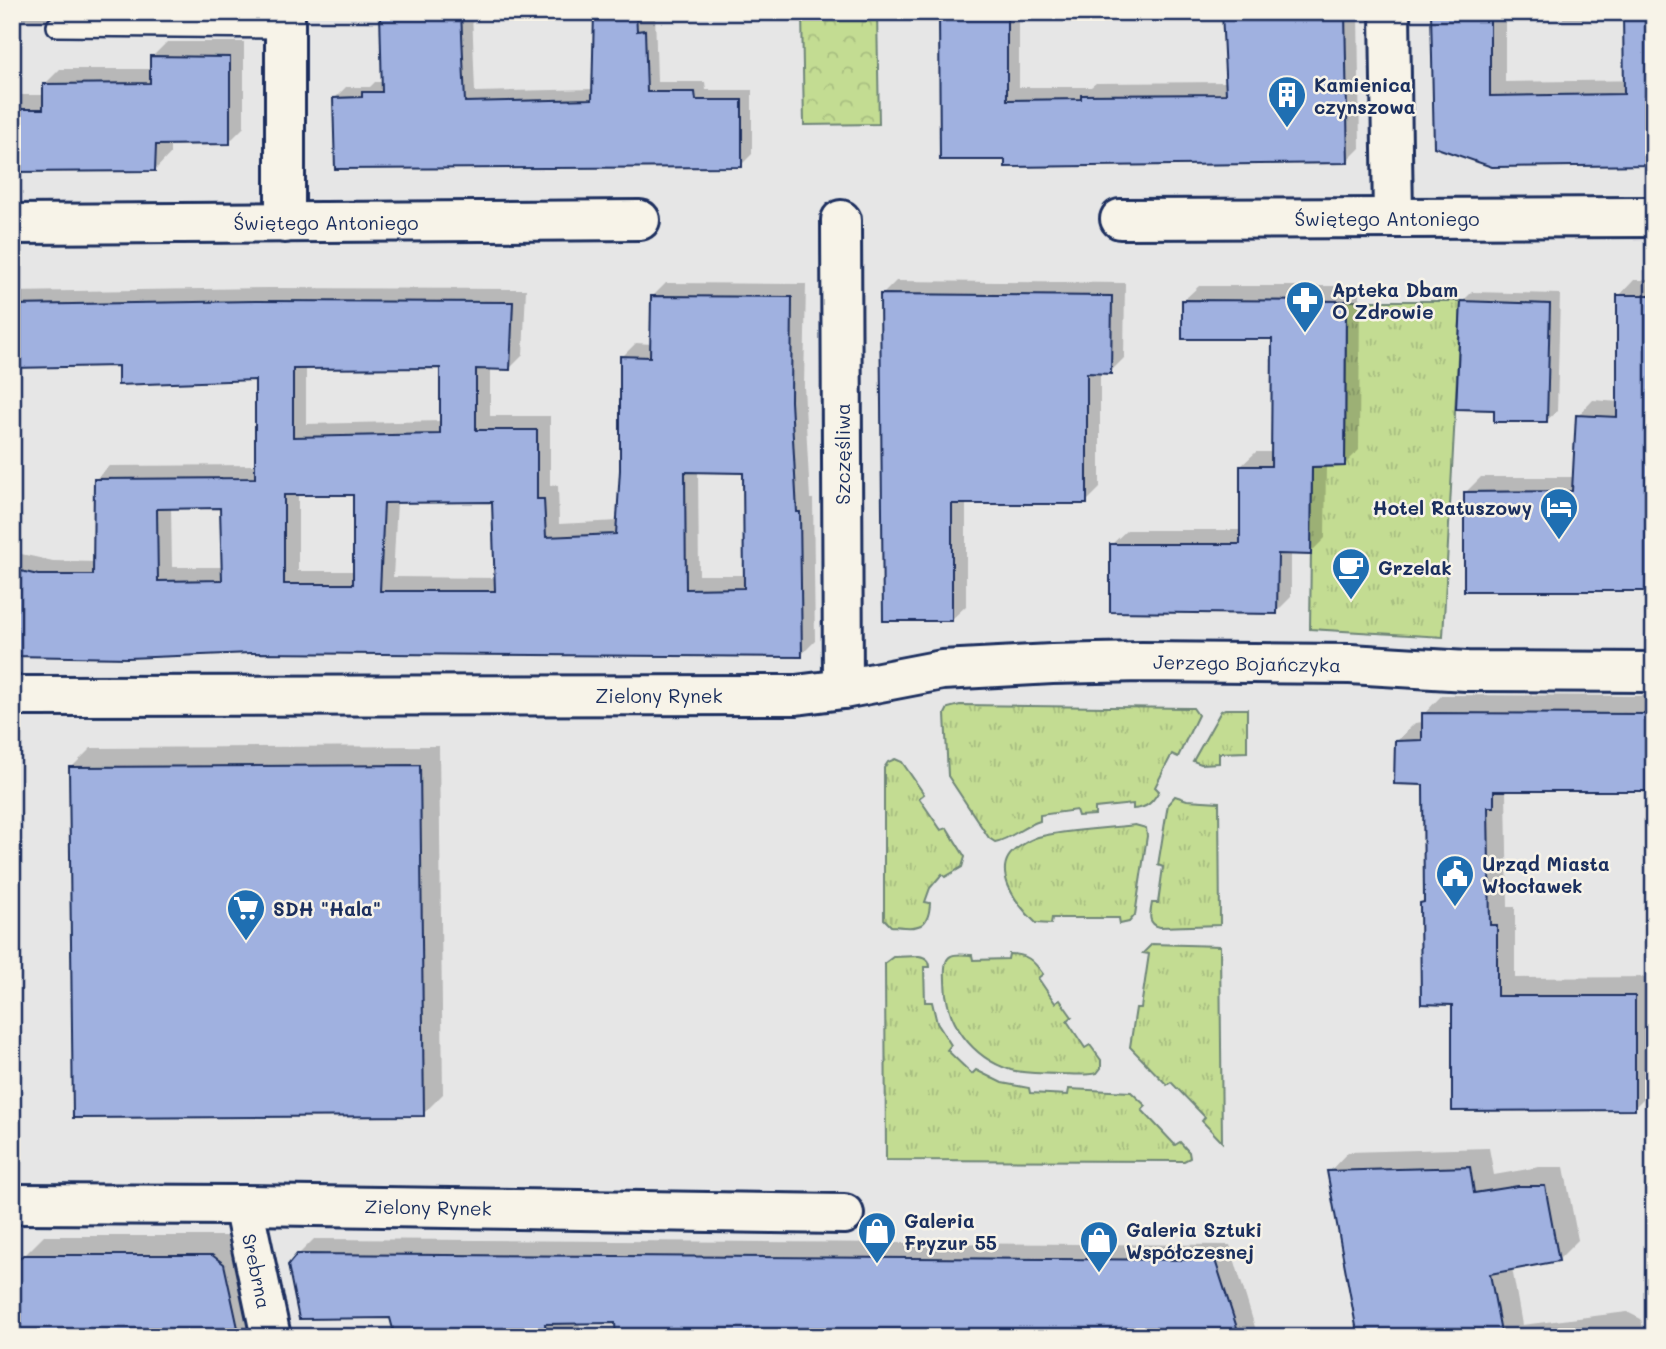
<svg xmlns="http://www.w3.org/2000/svg" width="1666" height="1349" viewBox="0 0 1666 1349" font-family="Mali,sans-serif">
<style>
.grass{fill:url(#grass-tufts);stroke:#6f8678;stroke-width:2}
.park{fill:url(#park-crowns);stroke:#6f8678;stroke-width:2}
.shadow{fill:#0003;fill-rule:evenodd}
.building{fill:#a0b1e0;stroke:#1b2f5e;stroke-width:2;fill-rule:evenodd}
.lines{fill:none;stroke-linecap:round;stroke-linejoin:round}
.service-casing{stroke:#1b2f5e;stroke-width:24}
.minor-casing{stroke:#1b2f5e;stroke-width:44}
.tertiary-casing{stroke:#1b2f5e;stroke-width:44}
.service{stroke:#f7f3e8;stroke-width:19}
.minor{stroke:#f7f3e8;stroke-width:38}
.tertiary{stroke:#f7f3e8;stroke-width:38}
.labels{text-anchor:middle;dominant-baseline:central;stroke-width:5;stroke-linejoin:round;paint-order:stroke}
.poi-label{font-size:19px;font-weight:bold;fill:#1b2f5e;stroke:#f7f3e8;text-anchor:start}
.street-label{font-size:19px;fill:#1b2f5e;stroke:#f7f3e8}
</style>
<defs>
<pattern id="grass-tufts" width="24" height="20" patternUnits="userSpaceOnUse" patternTransform="scale(1.75)"><rect width="24" height="20" fill="#c3dc92"/><path d="M3 7l-1-3M5 7V3M7 7l1-3M15 17l-1-3M17 17v-4M19 17l1-3" fill="none" stroke="#a7bd80"/></pattern>
<pattern id="park-crowns" width="20" height="18" patternUnits="userSpaceOnUse" patternTransform="scale(1.75)"><rect width="20" height="18" fill="#c3dc92"/><path d="M2 6a3 3 0 1 1 6 0M12 15a3 3 0 1 1 6 0" fill="none" stroke="#a7bd80"/></pattern>
</defs>
<rect width="100%" height="100%" fill="#e6e6e6"/>
<filter id="ink" filterUnits="userSpaceOnUse"><feTurbulence type="fractalNoise" baseFrequency=".0143" numOctaves="2"/><feDisplacementMap in="SourceGraphic" scale="14" xChannelSelector="R" yChannelSelector="G"/><feConvolveMatrix kernelMatrix="1 2 1 2 8 2 1 2 1" color-interpolation-filters="sRGB"/></filter>
<g filter="url(#ink)">
<g class="grass">
<path d="M1346,301H1461L1443,637L1310,629L1312,467L1345,466Z"/>
<path d="M960,705L1190,708H1193L1198,715L1178,757L1172,754L1155,787L1159,791C1152,803 1147,808 1133,809V804L1095,808V815L1078,816L1076,810L1040,815V821C1023,826 1011,839 995,842L989,838L948,776L945,714L948,708Z"/>
<path d="M1225,709H1247V752L1219,753V763L1201,764L1193,761L1221,711Z"/>
<path d="M895,759L902,762L924,794L919,798L941,830L947,828L965,857L962,867L945,877L942,874L930,888L925,902L930,903C929,931 915,928 891,926L884,919V768L888,762Z"/>
<path d="M1175,796L1187,800L1219,802L1220,925L1160,927C1147,924 1150,914 1152,903H1158L1163,867L1158,865L1168,804Z"/>
<path d="M1135,825L1146,828L1147,836L1135,915L1129,922L1120,924L1119,918H1052L1051,924L1036,923C1017,905 987,867 1019,847C1025,843 1031,839 1038,837C1069,829 1104,829 1135,825Z"/>
<path d="M1152,944L1220,946L1222,1142L1202,1121L1205,1117L1171,1082L1167,1085L1130,1047L1136,1008H1141L1149,954L1143,953Z"/>
<path d="M1009,954C1027,954 1033,960 1043,974L1038,978L1055,1003L1060,1000L1072,1017L1067,1021L1085,1048L1090,1045L1101,1060V1068L1097,1073C1085,1076 1071,1074 1059,1074C1043,1073 1026,1074 1011,1070C972,1058 945,1022 945,981C945,974 943,960 951,956C956,953 966,955 972,955L973,960L1008,959Z"/>
<path d="M919,956C925,957 930,960 930,967H924L925,1002H932L937,1023L951,1045L947,1050L972,1074L976,1070L1002,1083L1029,1088L1030,1093L1068,1095L1069,1089L1131,1092L1146,1106L1142,1110L1175,1145L1180,1142L1189,1152L1190,1158L1184,1161L886,1160L885,963L893,957Z"/>
</g>
<path class="park" d="M802,12H877L879,124L804,125Z"/>
<g class="shadow">
<path d="M12,12H53L45,21L12,20Z"/>
<path d="M381,12H472L475,92L594,89L595,15L473,12H655L657,82H705L706,90H752V154L741,165L335,98L346,87H370L375,82H383Z"/>
<path d="M941,12H1019V87H1091L1096,83L1227,82L1224,12H1358L1360,148L1347,161L1007,165Z"/>
<path d="M1433,12H1505V82L1654,80V163L1492,165Z"/>
<path d="M1563,12H1602V15L1597,19H1563Z"/>
<path d="M1624,12H1654V37L1625,38Z"/>
<path d="M167,42H244V127L229,142L170,143V154L155,170H12V95H45V84L60,69H152V57Z"/>
<path d="M1634,280H1654V589L1466,492L1481,477H1574L1578,416L1593,400L1619,402V296Z"/>
<path d="M896,281L1125,283L1124,358L1110,372H1100V488L1086,502H966V606L951,620L882,295Z"/>
<path d="M666,283L806,284L804,386L810,499H813L815,641L801,655L251,652L12,654V552L53,561L95,562V480L109,466L257,465V379L120,364L12,366V292L270,288L526,289L523,355L509,369L490,368V416H550V486L558,485L559,524L619,521L622,470V357L636,343L652,344V297ZM306,367H442V421L306,424ZM698,471H745L746,575H699ZM298,493H354L355,571H298ZM494,500L497,578L393,577L397,501ZM222,506L223,567H172L171,507Z"/>
<path d="M1199,286H1360L1359,450L1344,465H1326L1325,538L1310,553L1291,552V597L1276,612L1112,544L1127,530H1241V466L1256,452H1273L1274,337L1184,300Z"/>
<path d="M1472,292L1560,294L1557,411L1546,421L1496,408L1462,302Z"/>
<path d="M1442,695L1654,696V790L1509,789L1506,792L1508,907H1515V978L1653,977V1089L1634,1108L1453,1003L1422,904L1426,899L1425,783L1396,742L1415,723L1423,722L1424,714Z"/>
<path d="M439,746L443,1094L423,1114L71,768L91,748Z"/>
<path d="M1489,1148L1494,1175L1539,1167H1564L1578,1240L1558,1260L1512,1268L1522,1325L1627,1312L1641,1319L1645,1337H1360L1329,1172L1348,1152Z"/>
<path d="M44,1236H232L263,1337H16V1264Z"/>
<path d="M314,1239L1230,1245L1258,1337H648L628,1321L579,1322L582,1337H397L392,1316L298,1255Z"/>
</g>
<g class="building">
<path d="M380,12H461L465,102L592,99L594,12H636L637,31L645,30L647,92H695L696,100H742V167L335,169L333,98L362,97V92H382Z"/>
<path d="M939,12H1007V100L1081,99V95L1226,94L1222,12H1345L1348,163L1005,167V160H940Z"/>
<path d="M1431,12H1490V96L1624,94L1623,12H1651L1654,165L1492,167L1434,147Z"/>
<path d="M150,56L230,57V144L156,145L155,171L12,172V109H43V84L150,83Z"/>
<path d="M880,294L1112,296L1111,374L1087,373V504H952V621H883Z"/>
<path d="M1617,295H1654V591H1464V492L1572,491L1576,415L1617,417Z"/>
<path d="M651,296L792,297L791,401L797,512H800L802,657L251,653L128,658L12,656V569L38,575H93L94,479L255,478V380L118,385V366L12,368V305L255,301L513,302L510,370L476,369V430H537V499H544L546,537L616,534L620,470V356L650,357ZM440,368V434L293,437V369ZM685,472L743,473L744,588L686,589ZM284,495H353V584H284ZM492,502L495,591H380L384,503ZM220,508L222,580L158,581L157,509Z"/>
<path d="M1182,300L1346,301L1345,466L1312,467L1311,555L1278,554L1277,614L1110,612V544H1240V466H1271L1272,339H1182Z"/>
<path d="M1461,301L1550,304L1547,422H1494V410L1456,409Z"/>
<path d="M1422,713L1654,714V791H1494V807H1488L1490,925H1497V996H1635V1110L1452,1111V1005L1421,1004L1420,903L1424,902L1423,785L1394,784L1395,741L1422,740Z"/>
<path d="M420,765L424,1116L73,1118L69,767Z"/>
<path d="M1470,1167L1474,1193L1518,1186H1545L1559,1261L1490,1274L1502,1337H1358L1327,1171Z"/>
<path d="M297,1254L1215,1260L1240,1337H616L615,1323L545,1324L547,1337H395L390,1318L299,1319L288,1265Z"/>
<path d="M23,1255H212L224,1264L240,1337H15L14,1263Z"/>
</g>
<g class="lines">
<defs>
<path id="service" d="M57,26L285,28"/>
<g id="minor">
<path d="M285,12V223"/>
<path d="M1390,12L1393,218"/>
<path d="M841,220L843,689"/>
<path d="M12,696L796,695L843,689L942,670L1052,664L1142,662L1350,664L1467,671L1654,672"/>
<path d="M12,1204L243,1205L844,1214"/>
<path d="M243,1205L271,1337"/>
</g>
<g id="tertiary">
<path d="M1120,219L1654,217"/>
<path d="M12,224L640,220"/>
</g>
</defs>
<use href="#service" class="service-casing"/>
<use href="#minor" class="minor-casing"/>
<use href="#tertiary" class="tertiary-casing"/>
<use href="#service" class="service"/>
<use href="#minor" class="minor"/>
<use href="#tertiary" class="tertiary"/>
</g>
</g>
<defs>
<symbol id="building-pin" viewBox="-11 -11 22 30"><path d="M0 17L-7.5 6A9.5 9.5 0 1 1 7.5 6Z" fill="#1f6fb2" stroke="#f7f3e8"/><path d="M-4-6H4V6H1V3H-1V6H-4ZM-2.5-4.3h1.7v1.8h-1.7ZM.8-4.3h1.7v1.8H.8ZM-2.5-1h1.7V.8h-1.7ZM.8-1h1.7V.8H.8Z" fill="#fff"/></symbol>
<symbol id="pharmacy-pin" viewBox="-11 -11 22 30"><path d="M0 17L-7.5 6A9.5 9.5 0 1 1 7.5 6Z" fill="#1f6fb2" stroke="#f7f3e8"/><path d="M-2-6h4v4h4v4h-4v4h-4v-4h-4v-4h4Z" fill="#fff"/></symbol>
<symbol id="hotel-pin" viewBox="-11 -11 22 30"><path d="M0 17L-7.5 6A9.5 9.5 0 1 1 7.5 6Z" fill="#1f6fb2" stroke="#f7f3e8"/><path d="M-6-4.5h1.5V1H6V5H4.5V3h-9V5H-6ZM-4 0a1.8 1.8 0 1 1 3.6 0ZM.5 0V-2.5h3Q6-2.5 6 0Z" fill="#fff"/></symbol>
<symbol id="cafe-pin" viewBox="-11 -11 22 30"><path d="M0 17L-7.5 6A9.5 9.5 0 1 1 7.5 6Z" fill="#1f6fb2" stroke="#f7f3e8"/><path d="M-5.5-4.5H6V0H3Q3 3.5 0 3.5H-2.5Q-5.5 3.5-5.5 0ZM3-3.2v2h1.7v-2ZM-6 4.5H4V6H-6Z" fill="#fff"/></symbol>
<symbol id="civic-pin" viewBox="-11 -11 22 30"><path d="M0 17L-7.5 6A9.5 9.5 0 1 1 7.5 6Z" fill="#1f6fb2" stroke="#f7f3e8"/><path d="M-.6-6.5H3V-4.5H.6V-3L4-1V1h2V6H-6V1h2V-1L-.6-3ZM-1.2 2.5V6h2.4V2.5Z" fill="#fff"/></symbol>
<symbol id="supermarket-pin" viewBox="-11 -11 22 30"><path d="M0 17L-7.5 6A9.5 9.5 0 1 1 7.5 6Z" fill="#1f6fb2" stroke="#f7f3e8"/><path d="M-6-5.5h2.5l.6 2H6L4.5 2H-2.5L-4.4-4H-6ZM-1.5 3.2a1.3 1.3 0 1 0 .1 0ZM3 3.2a1.3 1.3 0 1 0 .1 0Z" fill="#fff"/></symbol>
<symbol id="shop-pin" viewBox="-11 -11 22 30"><path d="M0 17L-7.5 6A9.5 9.5 0 1 1 7.5 6Z" fill="#1f6fb2" stroke="#f7f3e8"/><path d="M-5-2.5h2.3a2.7 3.5 0 0 1 5.4 0H5L5.5 6h-11ZM-1.5-2.5h3a1.5 2.3 0 0 0-3 0Z" fill="#fff"/></symbol>
</defs>
<g fill-rule="evenodd">
<use href="#building-pin" x="1265" y="73" width="44" height="60"/>
<use href="#pharmacy-pin" x="1283" y="278" width="44" height="60"/>
<use href="#hotel-pin" x="1537" y="485" width="44" height="60"/>
<use href="#cafe-pin" x="1329" y="545" width="44" height="60"/>
<use href="#civic-pin" x="1433" y="852" width="44" height="60"/>
<use href="#supermarket-pin" x="224" y="886" width="44" height="60"/>
<use href="#shop-pin" x="855" y="1209" width="44" height="60"/>
<use href="#shop-pin" x="1077" y="1218" width="44" height="60"/>
</g>
<g class="labels">
<g class="poi-label">
<text x="1314" y="84">Kamienica<tspan x="1314" dy="22">czynszowa</tspan></text>
<text x="1332" y="289">Apteka Dbam<tspan x="1332" dy="22">O Zdrowie</tspan></text>
<text x="1532" y="507" text-anchor="end">Hotel Ratuszowy</text>
<text x="1378" y="567">Grzelak</text>
<text x="1482" y="863">Urząd Miasta<tspan x="1482" dy="22">Włocławek</tspan></text>
<text x="273" y="908">SDH "Hala"</text>
<text x="904" y="1220">Galeria<tspan x="904" dy="22">Fryzur 55</tspan></text>
<text x="1126" y="1229">Galeria Sztuki<tspan x="1126" dy="22">Współczesnej</tspan></text>
</g>
<g class="street-label">
<text x="1387" y="218">Świętego Antoniego</text>
<text x="326" y="222">Świętego Antoniego</text>
<text transform="translate(842 454) rotate(-90)">Szczęśliwa</text>
<text transform="translate(1247 663) rotate(1)">Jerzego Bojańczyka</text>
<text x="659" y="695">Zielony Rynek</text>
<text transform="translate(428 1207) rotate(1)">Zielony Rynek</text>
<text transform="translate(257 1271) rotate(78)">Srebrna</text>
</g>
</g>
<rect width="1666" height="1349" fill="none" stroke="#f7f3e8" stroke-width="42"/>
<rect x="21" y="21" width="1624" height="1307" fill="none" stroke="#1b2f5e" stroke-width="2.5" filter="url(#ink)"/>
</svg>
